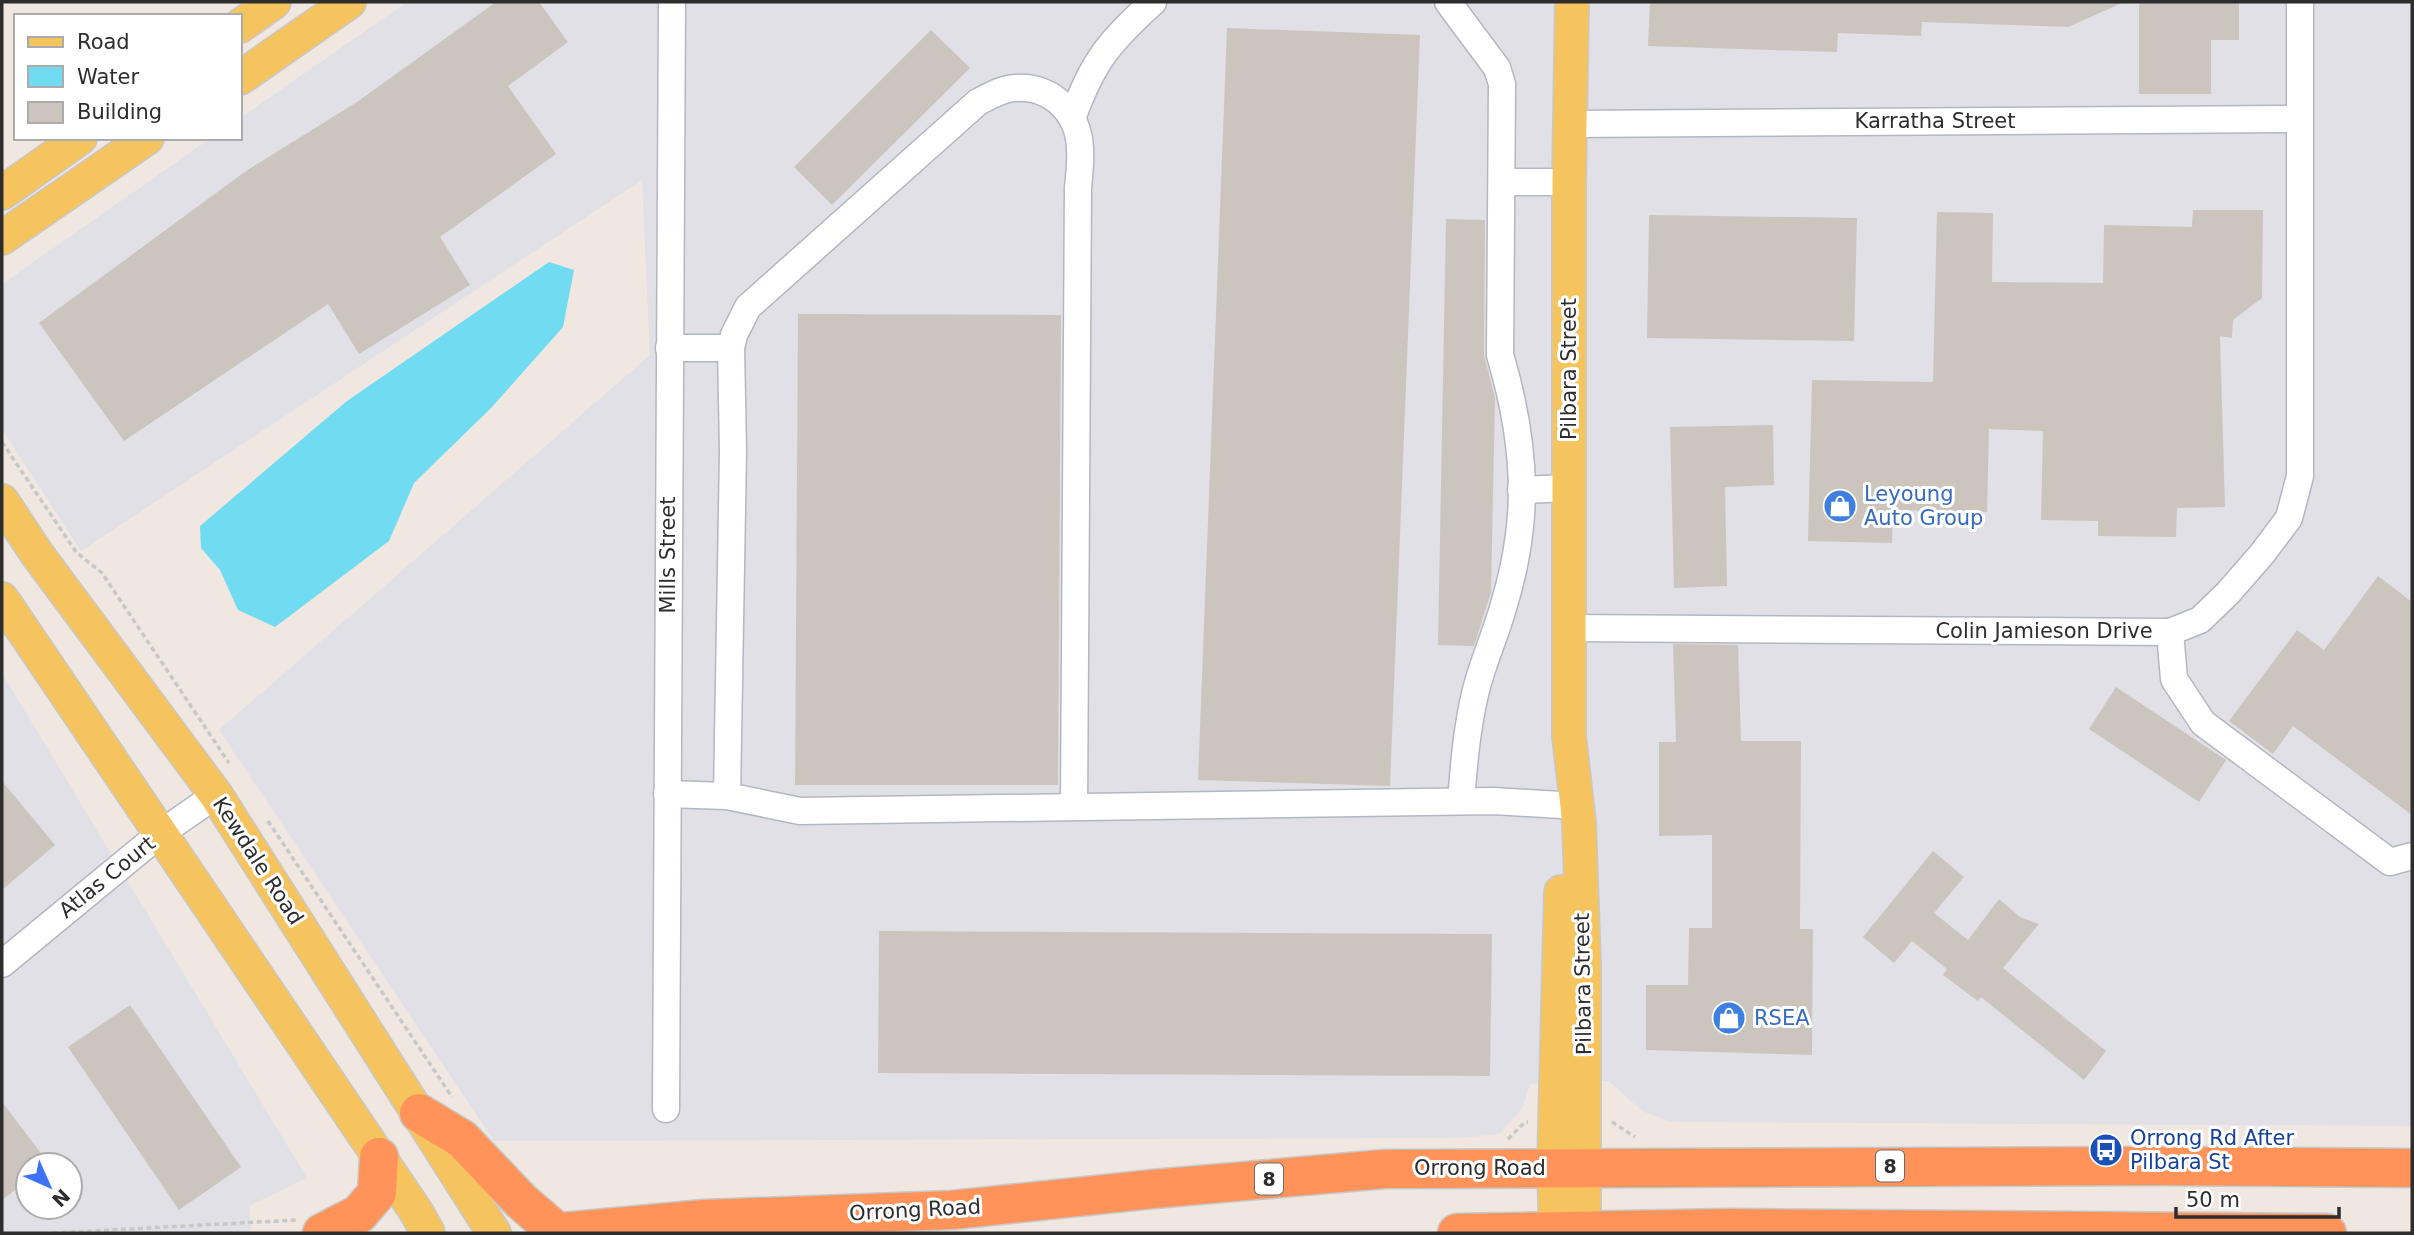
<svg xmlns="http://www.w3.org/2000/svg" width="2414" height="1235" viewBox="0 0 2414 1235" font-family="'DejaVu Sans',sans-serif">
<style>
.industrial{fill:#e1e0e7;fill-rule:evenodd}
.water{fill:#71dbf2}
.building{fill:#cbc5be}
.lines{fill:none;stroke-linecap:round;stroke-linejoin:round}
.minor-casing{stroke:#b3b7c1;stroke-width:29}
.major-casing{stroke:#c8c8c8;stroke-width:36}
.highway-casing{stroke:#c8c8c8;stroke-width:41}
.path{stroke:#c8c8c8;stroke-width:3.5;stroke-dasharray:5 3.5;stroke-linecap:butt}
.minor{stroke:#fff;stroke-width:26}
.major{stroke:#f5c45f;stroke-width:33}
.highway{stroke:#ff935a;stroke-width:38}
.labels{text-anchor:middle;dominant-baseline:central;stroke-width:6;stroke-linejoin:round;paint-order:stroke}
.shield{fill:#fff;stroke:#6c6c6c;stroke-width:2}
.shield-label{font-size:19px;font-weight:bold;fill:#2d2d2d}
.street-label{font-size:21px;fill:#2d2d2d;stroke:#fff}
.shop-label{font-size:21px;fill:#366cbe;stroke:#fff;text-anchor:start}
.transit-label{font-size:21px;fill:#164399;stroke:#fff;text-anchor:start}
</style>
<rect width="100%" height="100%" fill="#efe7e0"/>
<g class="industrial">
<path d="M407,2H2412V1126L1671,1122L1642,1111L1609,1081L1530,1084L1522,1109L1499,1134L1460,1138L494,1141L219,730L650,355L642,180L81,551L2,429V284L211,138H240V118Z"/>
<path d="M2,673L307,1178L249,1206L251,1233H2ZM28,1165H70V1207H28Z"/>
</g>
<path class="water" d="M549,262L574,270L563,327L491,408L414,483L389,541L275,627L238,610L220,570L201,548L200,526L347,401Z"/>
<g class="building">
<path d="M496,2H539L568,42L508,86L556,154L440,237L470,285L359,354L328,304L124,441L39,323L246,171L357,102Z"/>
<path d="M1650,2H2124L2068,27L1922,22L1921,36L1838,33L1837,52L1648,46Z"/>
<path d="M2139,2H2239V40H2211V94H2139Z"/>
<path d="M1227,28L1420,35L1390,786L1198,780Z"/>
<path d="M931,30L970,68L832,205L794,167Z"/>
<path d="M2193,210H2263L2262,298L2233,320L2232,338L2220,336L2225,507L2177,508L2176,537L2098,536V521L2041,520L2043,431L1989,429L1987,512L1893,510L1892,543L1808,541L1812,380L1933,382L1937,212L1993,213L1992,282L2103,283L2104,225L2192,227Z"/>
<path d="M1649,215L1857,218L1854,341L1647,338Z"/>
<path d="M1446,219L1485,220L1484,355L1495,398L1491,592L1474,646L1438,645Z"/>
<path d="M798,314L1061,315L1058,785H795Z"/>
<path d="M1773,425L1774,485L1725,487L1727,586L1674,588L1670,427Z"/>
<path d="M2378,576L2412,602V815L2293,726L2273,754L2229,721L2297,630L2324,650Z"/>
<path d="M1673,644L1738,645L1741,741H1801L1800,929H1813L1812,1055L1646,1050V985H1688L1689,928H1712V835L1659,836V742H1676Z"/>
<path d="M2116,687L2226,760L2199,802L2089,729Z"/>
<path d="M2,781L55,845L2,890Z"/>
<path d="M1933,851L1964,877L1934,913L1968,940L1999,899L2020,917L2039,924L2003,968L2106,1051L2084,1080L1981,997L1978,1001L1943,975L1947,969L1912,941L1894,963L1863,937Z"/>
<path d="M879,931L1492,934L1490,1076L878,1073Z"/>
<path d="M130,1005L241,1167L179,1210L68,1047Z"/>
<path d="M2,1102L50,1165H28V1180L2,1200Z"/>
</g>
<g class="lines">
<defs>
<g id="minor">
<path d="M1448,2L1497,68L1502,84L1500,355C1517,412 1527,476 1519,535C1516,560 1510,585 1503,608C1495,636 1483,662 1476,690C1467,726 1464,763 1461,801"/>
<path d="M1073,116C1093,61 1110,41 1153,2"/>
<path d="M1571,124L2299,119"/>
<path d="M1502,182H1569"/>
<path d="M669,348H731"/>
<path d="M1521,490L1569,488"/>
<path d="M1568,628L2170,632L2200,620L2228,593L2262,554L2289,518L2300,476V2"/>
<path d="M2170,632L2174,679L2203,723L2390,862L2412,856"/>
<path d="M667,794L727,796L800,811L1493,801L1561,805"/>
<path d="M727,796L733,451L731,348L734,335L748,307L978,102C988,97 998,91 1008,89C1048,81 1079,111 1080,149C1081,162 1079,175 1078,188L1074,806"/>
<path d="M2,964L161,833L216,795"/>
<path d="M666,1109L672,2"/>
</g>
<g id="major">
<path d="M1572,2L1569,182V736L1579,823L1584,967V1233"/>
<path d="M240,26L274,2"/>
<path d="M240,78L349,2"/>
<path d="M2,193L80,138"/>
<path d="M2,238L147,138"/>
<path d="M2,501L37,554L216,795L494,1233"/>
<path d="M2,599L417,1213L428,1233"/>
<path d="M1556,1233L1554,1168L1561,892"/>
</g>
<g id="highway">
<path d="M419,1113L462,1139L521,1201L557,1232"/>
<path d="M322,1233L359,1214L377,1193L379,1157"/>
<path d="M551,1233L704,1219L952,1210L1153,1189L1385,1169L2153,1166L2412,1168"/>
<path d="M1457,1233L1730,1228L2327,1233"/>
</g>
</defs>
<use href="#minor" class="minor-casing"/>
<use href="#major" class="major-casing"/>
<use href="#highway" class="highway-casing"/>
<g class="path">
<path d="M2,442L76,552L102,573L229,763"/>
<path d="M268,821L452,1097"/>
<path d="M1612,1122L1635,1137"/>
<path d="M1508,1139L1525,1122H1528"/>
<path d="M53,1233L296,1220"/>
</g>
<use href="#minor" class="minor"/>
<use href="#major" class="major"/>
<use href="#highway" class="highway"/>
</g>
<defs>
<symbol id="shop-disc" viewBox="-11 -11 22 22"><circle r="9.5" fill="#3f7fe0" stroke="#fff"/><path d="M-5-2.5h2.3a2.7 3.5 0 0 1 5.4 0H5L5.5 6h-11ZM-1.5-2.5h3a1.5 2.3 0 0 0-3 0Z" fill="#fff"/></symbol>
<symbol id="bus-disc" viewBox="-11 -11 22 22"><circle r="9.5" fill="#1a4fb4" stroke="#fff"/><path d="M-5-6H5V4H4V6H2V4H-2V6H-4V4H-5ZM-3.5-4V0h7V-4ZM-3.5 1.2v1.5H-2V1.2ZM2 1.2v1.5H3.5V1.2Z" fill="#fff"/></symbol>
</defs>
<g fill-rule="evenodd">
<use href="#shop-disc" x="1821" y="487" width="38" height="38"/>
<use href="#shop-disc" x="1710" y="999" width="38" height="38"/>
<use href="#bus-disc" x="2087" y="1131" width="38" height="38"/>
</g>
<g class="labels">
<g class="shield">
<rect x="1876" y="1150.5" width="28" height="31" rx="5"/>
<rect x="1255" y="1163.5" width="28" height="31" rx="5"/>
</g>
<g class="shield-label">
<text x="1890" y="1166">8</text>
<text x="1269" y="1179">8</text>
</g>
<g class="street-label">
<text x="1935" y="121">Karratha Street</text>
<text transform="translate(1569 369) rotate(-90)">Pilbara Street</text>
<text transform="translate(668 555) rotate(-90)">Mills Street</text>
<text x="2044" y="631">Colin Jamieson Drive</text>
<text transform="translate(258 861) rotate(57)">Kewdale Road</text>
<text transform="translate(107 877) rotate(-39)">Atlas Court</text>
<text transform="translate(1583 984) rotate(-91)">Pilbara Street</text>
<text x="1480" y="1168">Orrong Road</text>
<text transform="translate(915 1210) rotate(-3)">Orrong Road</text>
</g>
<g class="shop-label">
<text x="1864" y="494">Leyoung<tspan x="1864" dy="24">Auto Group</tspan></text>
<text x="1754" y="1018">RSEA</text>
</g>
<g class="transit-label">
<text x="2130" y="1138">Orrong Rd After<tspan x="2130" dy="24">Pilbara St</tspan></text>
</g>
</g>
<rect width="2414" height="1235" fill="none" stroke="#2d2d2d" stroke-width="7"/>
<rect x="14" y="14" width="228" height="126" fill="#ffffff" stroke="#ababab" stroke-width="2"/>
<rect x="28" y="37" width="35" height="10" fill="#f5c45f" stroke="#ababab" stroke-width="2"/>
<text x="77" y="49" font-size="21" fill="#2d2d2d">Road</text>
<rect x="28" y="66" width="35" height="21" fill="#71dbf2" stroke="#ababab" stroke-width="2"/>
<text x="77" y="84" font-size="21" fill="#2d2d2d">Water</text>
<rect x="28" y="102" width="35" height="21" fill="#cbc5be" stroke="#ababab" stroke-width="2"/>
<text x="77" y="119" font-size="21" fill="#2d2d2d">Building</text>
<g transform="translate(49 1186) rotate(135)"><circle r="33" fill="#ffffff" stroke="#ababab" stroke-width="2"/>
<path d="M0-5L12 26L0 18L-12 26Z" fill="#3d72fe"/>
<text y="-10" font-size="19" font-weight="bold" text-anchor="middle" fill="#2d2d2d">N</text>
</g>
<path d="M2176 1207v10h163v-10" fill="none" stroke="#2d2d2d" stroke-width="3.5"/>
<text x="2186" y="1207" font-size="21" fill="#2d2d2d" stroke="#ffffff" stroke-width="5" paint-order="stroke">50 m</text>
</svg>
